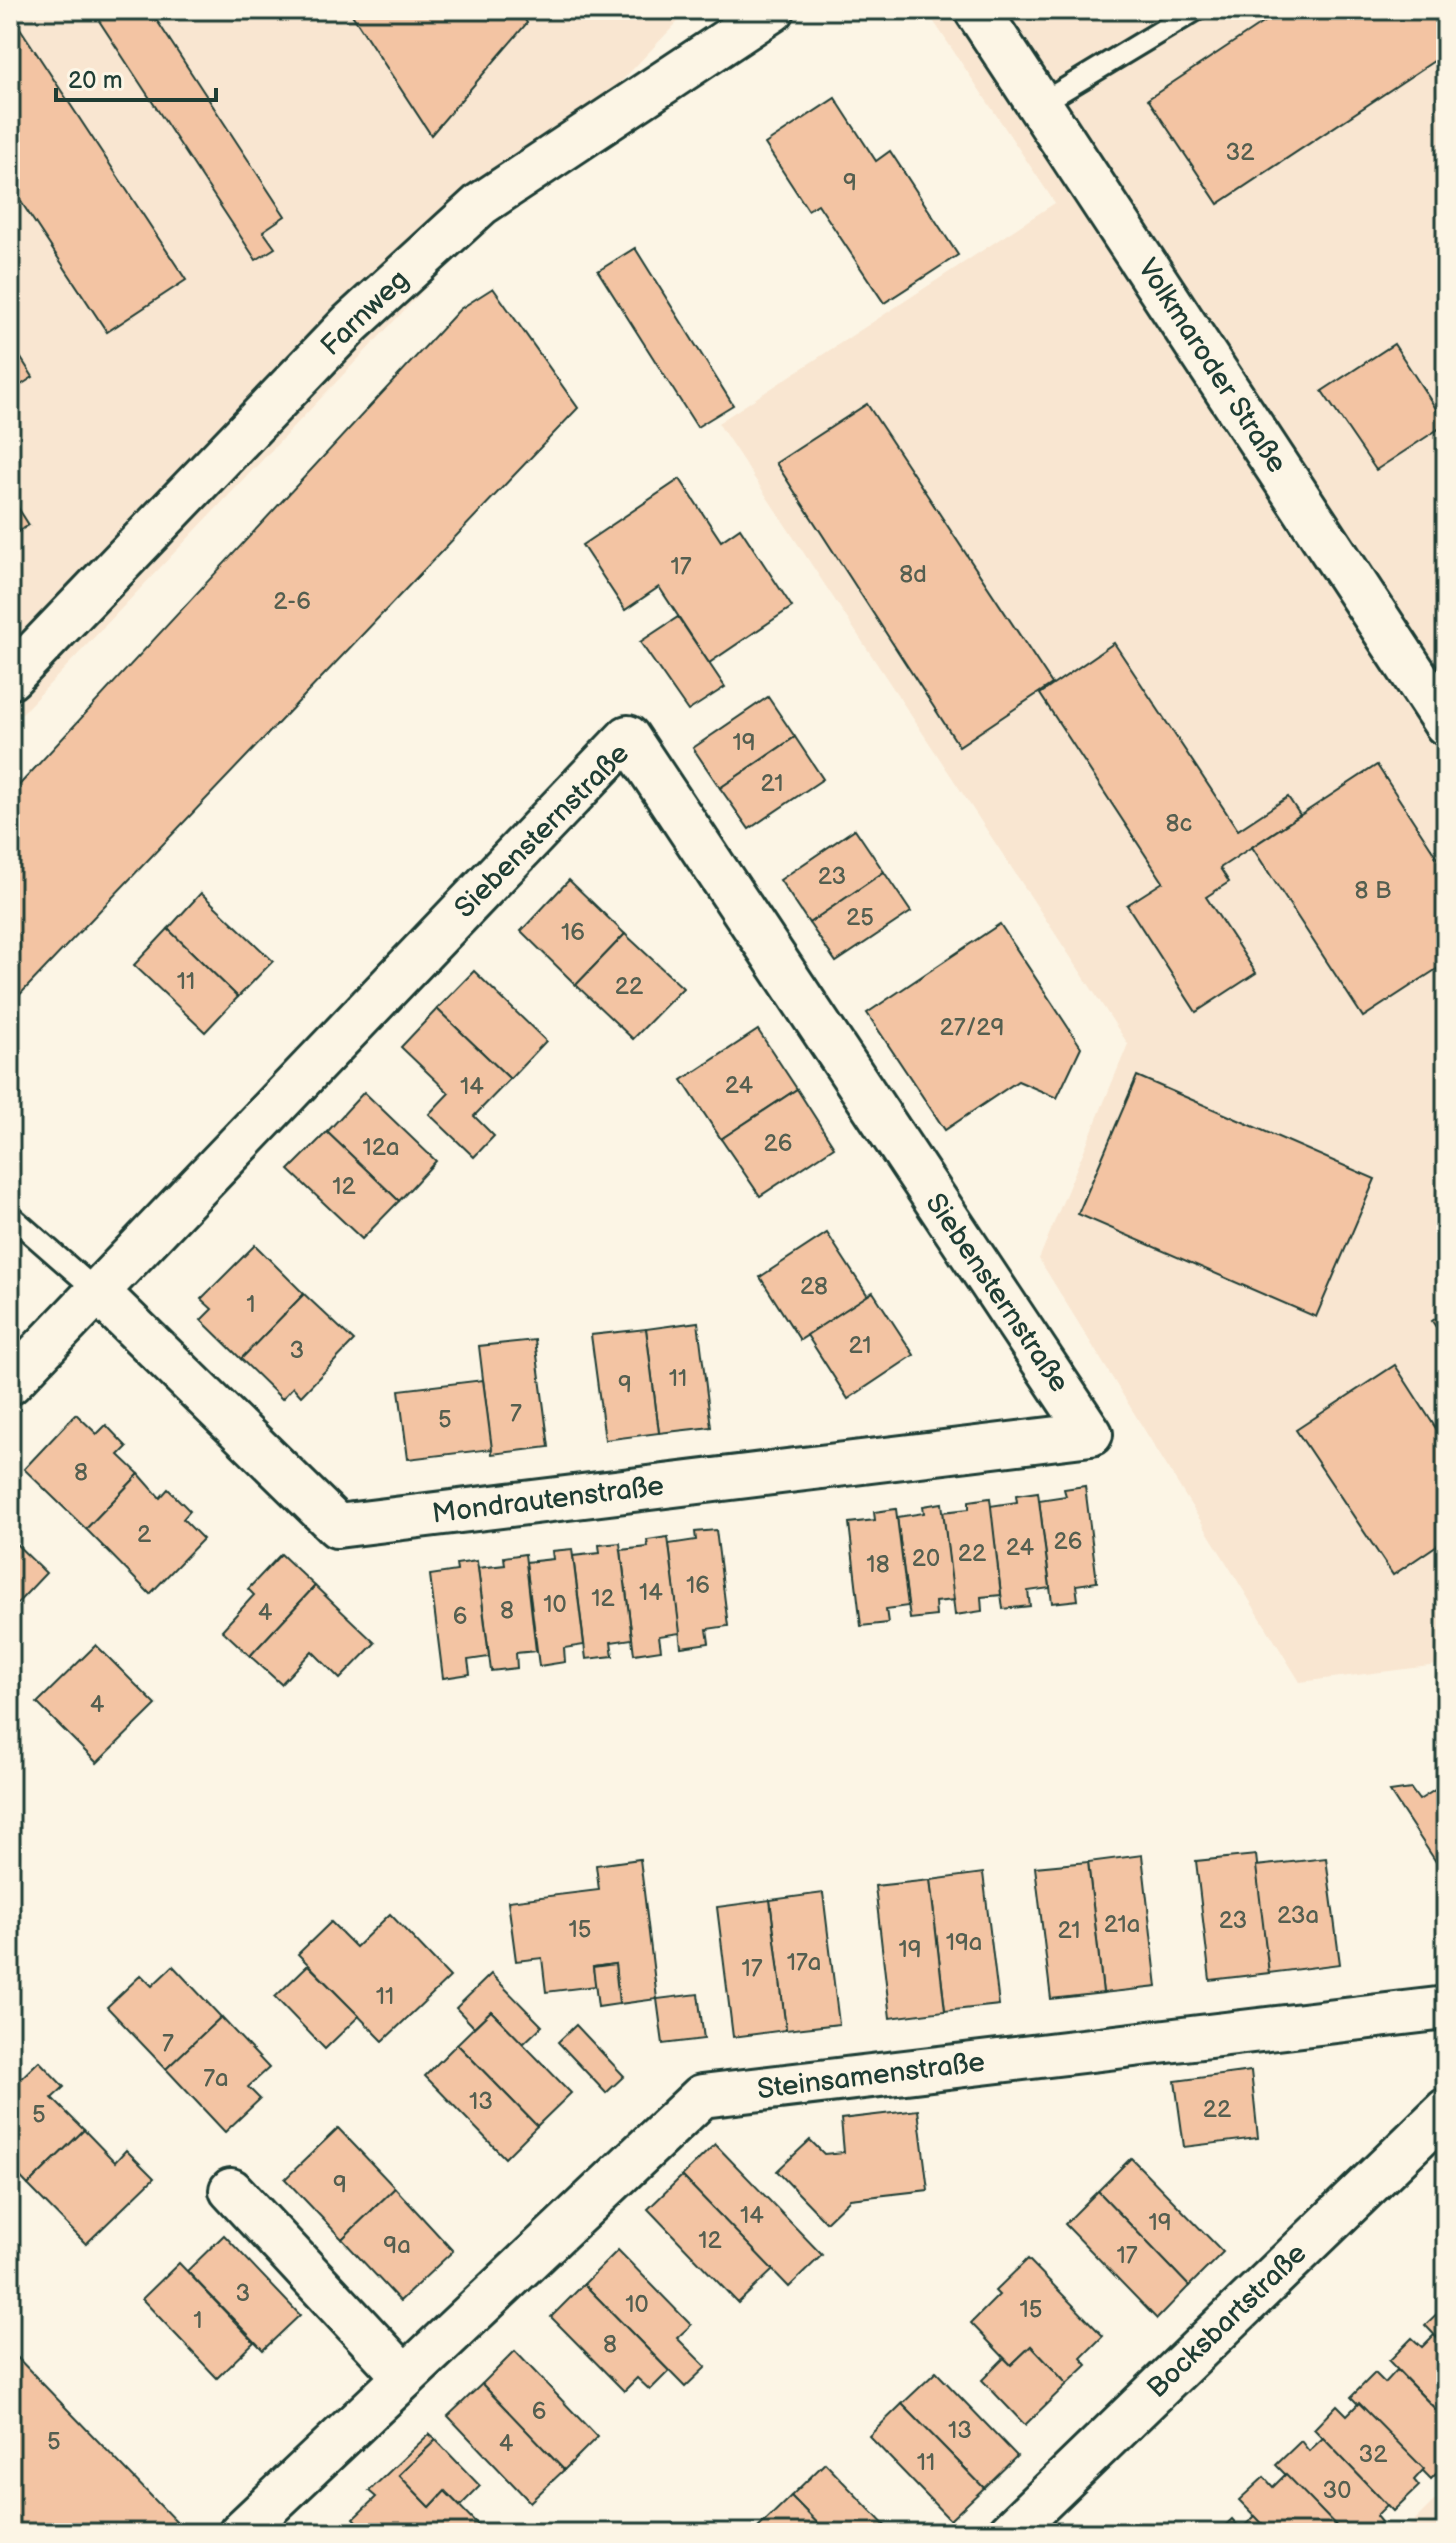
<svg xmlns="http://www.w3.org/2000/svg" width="1456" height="2543" viewBox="0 0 1456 2543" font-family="'Balsamiq Sans',sans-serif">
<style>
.built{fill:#f9e6d1}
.building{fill:#f3c4a3;stroke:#1f3d34;stroke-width:2}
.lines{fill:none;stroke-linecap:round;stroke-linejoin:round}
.service-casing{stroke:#1f3d34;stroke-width:26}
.minor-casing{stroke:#1f3d34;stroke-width:48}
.tertiary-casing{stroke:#1f3d34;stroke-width:50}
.service{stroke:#fcf5e5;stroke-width:20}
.minor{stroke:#fcf5e5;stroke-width:42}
.tertiary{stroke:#fcf5e5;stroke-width:44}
.labels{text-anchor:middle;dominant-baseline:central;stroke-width:8;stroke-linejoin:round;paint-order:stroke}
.number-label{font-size:24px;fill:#545f50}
.street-label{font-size:28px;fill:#1f3d34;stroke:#fcf5e5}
</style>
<rect width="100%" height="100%" fill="#fcf5e5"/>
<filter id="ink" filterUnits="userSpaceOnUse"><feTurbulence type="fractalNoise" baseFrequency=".0125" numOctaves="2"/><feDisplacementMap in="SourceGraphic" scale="16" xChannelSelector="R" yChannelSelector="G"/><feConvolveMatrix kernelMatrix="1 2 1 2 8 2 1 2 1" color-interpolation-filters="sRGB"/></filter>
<g filter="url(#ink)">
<g class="built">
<path d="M10,10H689L10,726Z"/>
<path d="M926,10H1446V1664L1300,1682L1039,1259L1128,1044L718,423L1055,203Z"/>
<path d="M1446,2489V2533H1402Z"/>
</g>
<g class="building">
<path d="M92,10H150L285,216L263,231L275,248L256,260Z"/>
<path d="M349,10H519L527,23L431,135Z"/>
<path d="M1282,10H1437L1446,24V53L1218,204L1148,99Z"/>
<path d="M10,13L186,280L107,332L10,185Z"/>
<path d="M835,98L876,161L890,151L958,255L884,303L818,204L808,210L765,144Z"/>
<path d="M635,248L733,405L697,427L598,271Z"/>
<path d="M493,288L578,408L10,1005V795L460,309Z"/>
<path d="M10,341L33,377L10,392Z"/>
<path d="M1394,344L1446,424L1376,470L1322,391Z"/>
<path d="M867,404L1052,684L959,746L776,463Z"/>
<path d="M680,479L721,541L740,528L792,607L709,663L659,587L625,610L582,545Z"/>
<path d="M10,495L29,525L10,537Z"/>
<path d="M678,617L725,687L688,711L640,642Z"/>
<path d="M1114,643L1238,830L1288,797L1300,815L1220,868L1229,882L1206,897L1256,973L1196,1012L1127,905L1163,882L1040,694Z"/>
<path d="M768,697L795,737L720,788L693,748Z"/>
<path d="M795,737L823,779L749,829L720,788Z"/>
<path d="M1377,765L1446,871V963L1363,1017L1252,847Z"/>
<path d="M855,829L884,872L809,923L780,880Z"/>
<path d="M884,872L911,912L836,962L809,923Z"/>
<path d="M569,880L625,934L576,985L521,931Z"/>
<path d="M201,893L273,961L238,997L168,929Z"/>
<path d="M1000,924L1081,1047L1057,1098L1018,1081L945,1130L867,1013Z"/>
<path d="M168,929L238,997L205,1032L134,965Z"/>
<path d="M625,934L683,988L633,1039L576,985Z"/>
<path d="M474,971L546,1041L510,1079L437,1009Z"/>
<path d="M437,1009L510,1079L474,1116L494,1136L474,1157L429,1114L449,1093L401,1047Z"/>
<path d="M758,1030L797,1089L721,1139L682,1080Z"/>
<path d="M1137,1076L1375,1179L1316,1317L1078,1214Z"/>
<path d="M797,1089L834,1147L760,1196L721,1139Z"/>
<path d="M364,1092L436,1161L399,1201L327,1132Z"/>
<path d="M327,1132L399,1201L362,1239L289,1170Z"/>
<path d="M827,1233L868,1296L800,1340L760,1277Z"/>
<path d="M255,1245L304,1294L241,1359L201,1320L212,1309L201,1299Z"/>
<path d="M873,1292L914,1355L848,1399L807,1335Z"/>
<path d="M304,1294L354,1341L301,1396L293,1387L282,1399L241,1359Z"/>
<path d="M1446,1311V1342L1432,1321Z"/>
<path d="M698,1322L711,1427L659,1433L646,1329Z"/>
<path d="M646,1329L659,1433L605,1440L591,1335Z"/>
<path d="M535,1340L549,1447L492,1454L479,1346Z"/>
<path d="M1395,1365L1446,1444V1539L1393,1575L1296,1430Z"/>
<path d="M483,1380L492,1449L408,1459L399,1390Z"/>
<path d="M76,1414L97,1434L106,1425L127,1447L119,1455L139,1474L86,1529L24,1469Z"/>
<path d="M139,1474L160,1498L168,1489L190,1511L183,1519L203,1539L150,1594L86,1529Z"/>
<path d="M1085,1486L1097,1582L1076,1585L1078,1600L1052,1603L1039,1500L1066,1496L1064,1489Z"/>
<path d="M1038,1492L1050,1588L1028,1591L1030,1606L1003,1609L990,1506L1017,1502L1016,1495Z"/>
<path d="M990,1498L1001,1595L981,1597L982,1611L955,1615L943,1512L969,1509V1501Z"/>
<path d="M942,1503L954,1600L935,1602L936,1616L910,1619L897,1517L924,1513L923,1506Z"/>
<path d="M896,1509L908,1606L886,1609L888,1623L861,1626L849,1523L875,1520L874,1512Z"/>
<path d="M716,1530L728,1626L707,1629L709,1643L681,1647L669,1544L696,1540L695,1532Z"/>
<path d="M668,1537L680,1633L659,1636L661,1650L634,1654L621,1550L648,1547L647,1540Z"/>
<path d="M10,1538L46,1573L10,1611Z"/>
<path d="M620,1543L632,1639L611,1642L613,1656L586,1659L573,1556L600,1553L599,1545Z"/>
<path d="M572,1549L584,1645L564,1648L565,1662L539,1666L526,1562L553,1559L552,1551Z"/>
<path d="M281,1554L315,1586L250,1656L222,1630L254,1595L248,1589Z"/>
<path d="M525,1554L536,1651L516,1653L517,1668L491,1671L478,1568L505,1565L504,1557Z"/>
<path d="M477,1561L489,1657L468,1660L470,1674L443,1678L430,1575L457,1571L456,1564Z"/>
<path d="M315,1586L375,1643L340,1679L312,1651L281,1684L250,1656Z"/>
<path d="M96,1645L156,1705L97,1763L37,1703Z"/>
<path d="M1446,1783V1877L1390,1792L1411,1789L1419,1800Z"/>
<path d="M1142,1855L1157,1987L1103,1993L1088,1862Z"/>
<path d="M1256,1855L1269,1973L1210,1980L1196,1861Z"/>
<path d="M1326,1858L1340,1964L1269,1973L1256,1866Z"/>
<path d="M640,1859L657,1999L619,2004L615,1964L593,1967L596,1986L546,1992L542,1958L516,1961L508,1901L599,1890L596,1865Z"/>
<path d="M1088,1862L1103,1993L1051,1999L1035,1867Z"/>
<path d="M983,1873L999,2005L945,2011L930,1880Z"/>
<path d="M930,1880L945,2011L890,2018L875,1886Z"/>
<path d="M823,1893L839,2024L786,2030L770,1900Z"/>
<path d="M770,1900L786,2030L733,2037L717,1907Z"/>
<path d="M390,1914L450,1977L383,2041L298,1954L331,1922L356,1947Z"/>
<path d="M615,1964L619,2004L598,2007L593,1967Z"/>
<path d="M308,1965L359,2016L325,2049L275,1997Z"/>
<path d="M173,1966L221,2017L166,2069L107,2007L141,1975L152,1986Z"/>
<path d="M491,1974L542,2026L523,2044L491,2011L474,2027L456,2008Z"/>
<path d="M698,1994L704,2039L663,2044L657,1999Z"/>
<path d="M491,2011L571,2093L537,2126L457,2044Z"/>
<path d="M221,2017L269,2068L248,2087L260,2099L225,2132L166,2069Z"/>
<path d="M576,2025L624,2076L606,2093L558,2042Z"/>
<path d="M457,2044L537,2126L505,2158L425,2076Z"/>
<path d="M39,2061L64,2087L52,2098L84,2130L28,2185L10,2166V2089Z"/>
<path d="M1251,2071L1258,2138L1184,2147L1175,2081Z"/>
<path d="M918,2110L928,2190L850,2199L826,2222L777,2171L810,2140L824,2154L844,2152L841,2119Z"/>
<path d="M338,2128L395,2188L342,2239L285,2179Z"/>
<path d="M84,2130L115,2162L126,2150L154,2178L86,2244L28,2185Z"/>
<path d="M715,2144L822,2255L789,2287L682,2176Z"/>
<path d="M1131,2158L1223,2252L1189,2286L1098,2191Z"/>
<path d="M682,2176L773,2270L738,2303L648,2209Z"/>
<path d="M395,2188L453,2251L400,2301L342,2239Z"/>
<path d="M1098,2191L1189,2286L1157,2319L1065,2224Z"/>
<path d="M224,2235L300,2315L263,2350L187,2271Z"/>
<path d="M618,2250L691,2325L677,2338L706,2367L685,2387L584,2284Z"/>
<path d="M1028,2259L1103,2336L1081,2358L1087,2365L1067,2384L1031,2346L1011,2365L971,2323L999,2295L995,2291Z"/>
<path d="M179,2263L254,2342L217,2378L142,2299Z"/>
<path d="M584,2284L669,2371L650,2390L637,2378L624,2391L551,2317Z"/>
<path d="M1446,2305V2347L1425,2325Z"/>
<path d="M1434,2335L1446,2347V2420L1389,2361L1412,2338L1422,2347Z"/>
<path d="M1031,2346L1067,2384L1025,2425L982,2380L1004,2358L1011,2365Z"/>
<path d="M10,2350L185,2531L183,2533H10Z"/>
<path d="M515,2351L597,2437L564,2470L482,2384Z"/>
<path d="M1397,2370L1446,2420V2464L1431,2479L1351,2397L1375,2373L1385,2383Z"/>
<path d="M936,2372L1017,2456L984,2488L902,2404Z"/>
<path d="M482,2384L564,2470L530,2502L448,2416Z"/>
<path d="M1359,2403L1424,2469L1414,2480L1419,2486L1393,2511L1314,2429L1337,2405L1347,2415Z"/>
<path d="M902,2404L984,2488L950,2520L869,2436Z"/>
<path d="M429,2434L436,2440L399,2475L430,2507L445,2491L486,2533H368L354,2518L376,2497L369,2491Z"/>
<path d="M1323,2438L1387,2505L1376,2516L1381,2522L1370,2533H1343L1276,2465L1301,2441L1309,2451Z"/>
<path d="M436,2440L480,2486L460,2506L445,2491L430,2507L399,2475Z"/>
<path d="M825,2463L892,2533H827L791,2496Z"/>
<path d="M1286,2474L1343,2533H1271L1239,2500L1264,2477L1273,2487Z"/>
<path d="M791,2496L827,2533H762L758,2528Z"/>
<path d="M1255,2516L1271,2533H1217L1232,2519L1241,2529Z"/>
</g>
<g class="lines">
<defs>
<g id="service">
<path d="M1040,104L1196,10"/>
<path d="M10,1215L99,1293"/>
</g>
<g id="minor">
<path d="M10,678L351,323L481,204L773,10"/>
<path d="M10,1383L628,737L1091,1434L337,1526L99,1293"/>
<path d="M231,2190L405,2377"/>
<path d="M240,2533L702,2096L1446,2008"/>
<path d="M1009,2533L1446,2110"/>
</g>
<path id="tertiary" d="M977,10L1446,723"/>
</defs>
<use href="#service" class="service-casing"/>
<use href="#minor" class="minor-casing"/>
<use href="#tertiary" class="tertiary-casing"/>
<use href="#service" class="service"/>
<use href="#minor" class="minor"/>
<use href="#tertiary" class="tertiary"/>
</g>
</g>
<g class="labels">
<g class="number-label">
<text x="1240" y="152">32</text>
<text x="850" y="182">9</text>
<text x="681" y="566">17</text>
<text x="913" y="574">8d</text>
<text x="292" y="601">2-6</text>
<text x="744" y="742">19</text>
<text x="772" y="783">21</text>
<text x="1179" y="823">8c</text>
<text x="832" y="876">23</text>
<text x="1373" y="890">8 B</text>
<text x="860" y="917">25</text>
<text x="573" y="932">16</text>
<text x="186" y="981">11</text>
<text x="629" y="986">22</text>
<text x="972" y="1027">27/29</text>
<text x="739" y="1085">24</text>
<text x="472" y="1086">14</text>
<text x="778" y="1143">26</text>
<text x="381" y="1147">12a</text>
<text x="344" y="1186">12</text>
<text x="814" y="1286">28</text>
<text x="251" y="1304">1</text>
<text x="860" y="1345">21</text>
<text x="297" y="1350">3</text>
<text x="678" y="1378">11</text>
<text x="625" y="1384">9</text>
<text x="516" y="1413">7</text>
<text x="445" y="1419">5</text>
<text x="81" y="1472">8</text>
<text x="144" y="1534">2</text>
<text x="1068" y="1541">26</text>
<text x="1020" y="1547">24</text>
<text x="972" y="1553">22</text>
<text x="926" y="1558">20</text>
<text x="878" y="1564">18</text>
<text x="698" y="1585">16</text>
<text x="651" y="1592">14</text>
<text x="603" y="1598">12</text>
<text x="555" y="1604">10</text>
<text x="507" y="1610">8</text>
<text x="265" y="1612">4</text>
<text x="460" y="1616">6</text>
<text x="97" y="1704">4</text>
<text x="1298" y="1915">23a</text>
<text x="1233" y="1920">23</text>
<text x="1122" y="1924">21a</text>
<text x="580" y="1929">15</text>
<text x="1069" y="1930">21</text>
<text x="964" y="1942">19a</text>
<text x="910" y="1949">19</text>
<text x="804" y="1962">17a</text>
<text x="752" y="1968">17</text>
<text x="385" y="1996">11</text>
<text x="168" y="2043">7</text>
<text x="216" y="2078">7a</text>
<text x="481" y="2101">13</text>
<text x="1217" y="2109">22</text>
<text x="39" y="2114">5</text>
<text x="340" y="2184">9</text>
<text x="752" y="2215">14</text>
<text x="1160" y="2222">19</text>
<text x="710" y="2240">12</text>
<text x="397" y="2245">9a</text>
<text x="1127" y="2255">17</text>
<text x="243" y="2293">3</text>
<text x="637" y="2304">10</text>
<text x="1031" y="2309">15</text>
<text x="198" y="2320">1</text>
<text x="610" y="2344">8</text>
<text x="539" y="2411">6</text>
<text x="960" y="2430">13</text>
<text x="54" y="2441">5</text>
<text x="506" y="2443">4</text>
<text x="1373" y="2454">32</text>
<text x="926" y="2462">11</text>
<text x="1337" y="2490">30</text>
</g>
<g class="street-label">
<text transform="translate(365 313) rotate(-44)">Farnweg</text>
<text transform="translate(1212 366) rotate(57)">Volkmaroder Straße</text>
<text transform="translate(542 831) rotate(-45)">Siebensternstraße</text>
<text transform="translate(997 1293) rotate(56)">Siebensternstraße</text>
<text transform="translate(548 1500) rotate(-7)">Mondrautenstraße</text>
<text transform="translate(871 2076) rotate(-7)">Steinsamenstraße</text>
<text transform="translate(1227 2321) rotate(-44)">Bocksbartstraße</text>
</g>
</g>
<rect width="1456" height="2543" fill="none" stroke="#fcf5e5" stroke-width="40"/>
<rect x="20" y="20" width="1416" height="2503" fill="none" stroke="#1f3d34" stroke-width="3" filter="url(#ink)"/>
<path d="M56 88v12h160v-12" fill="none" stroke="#1f3d34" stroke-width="4"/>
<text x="68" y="88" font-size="24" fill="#1f3d34" stroke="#fcf5e5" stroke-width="6" paint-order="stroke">20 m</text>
</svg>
